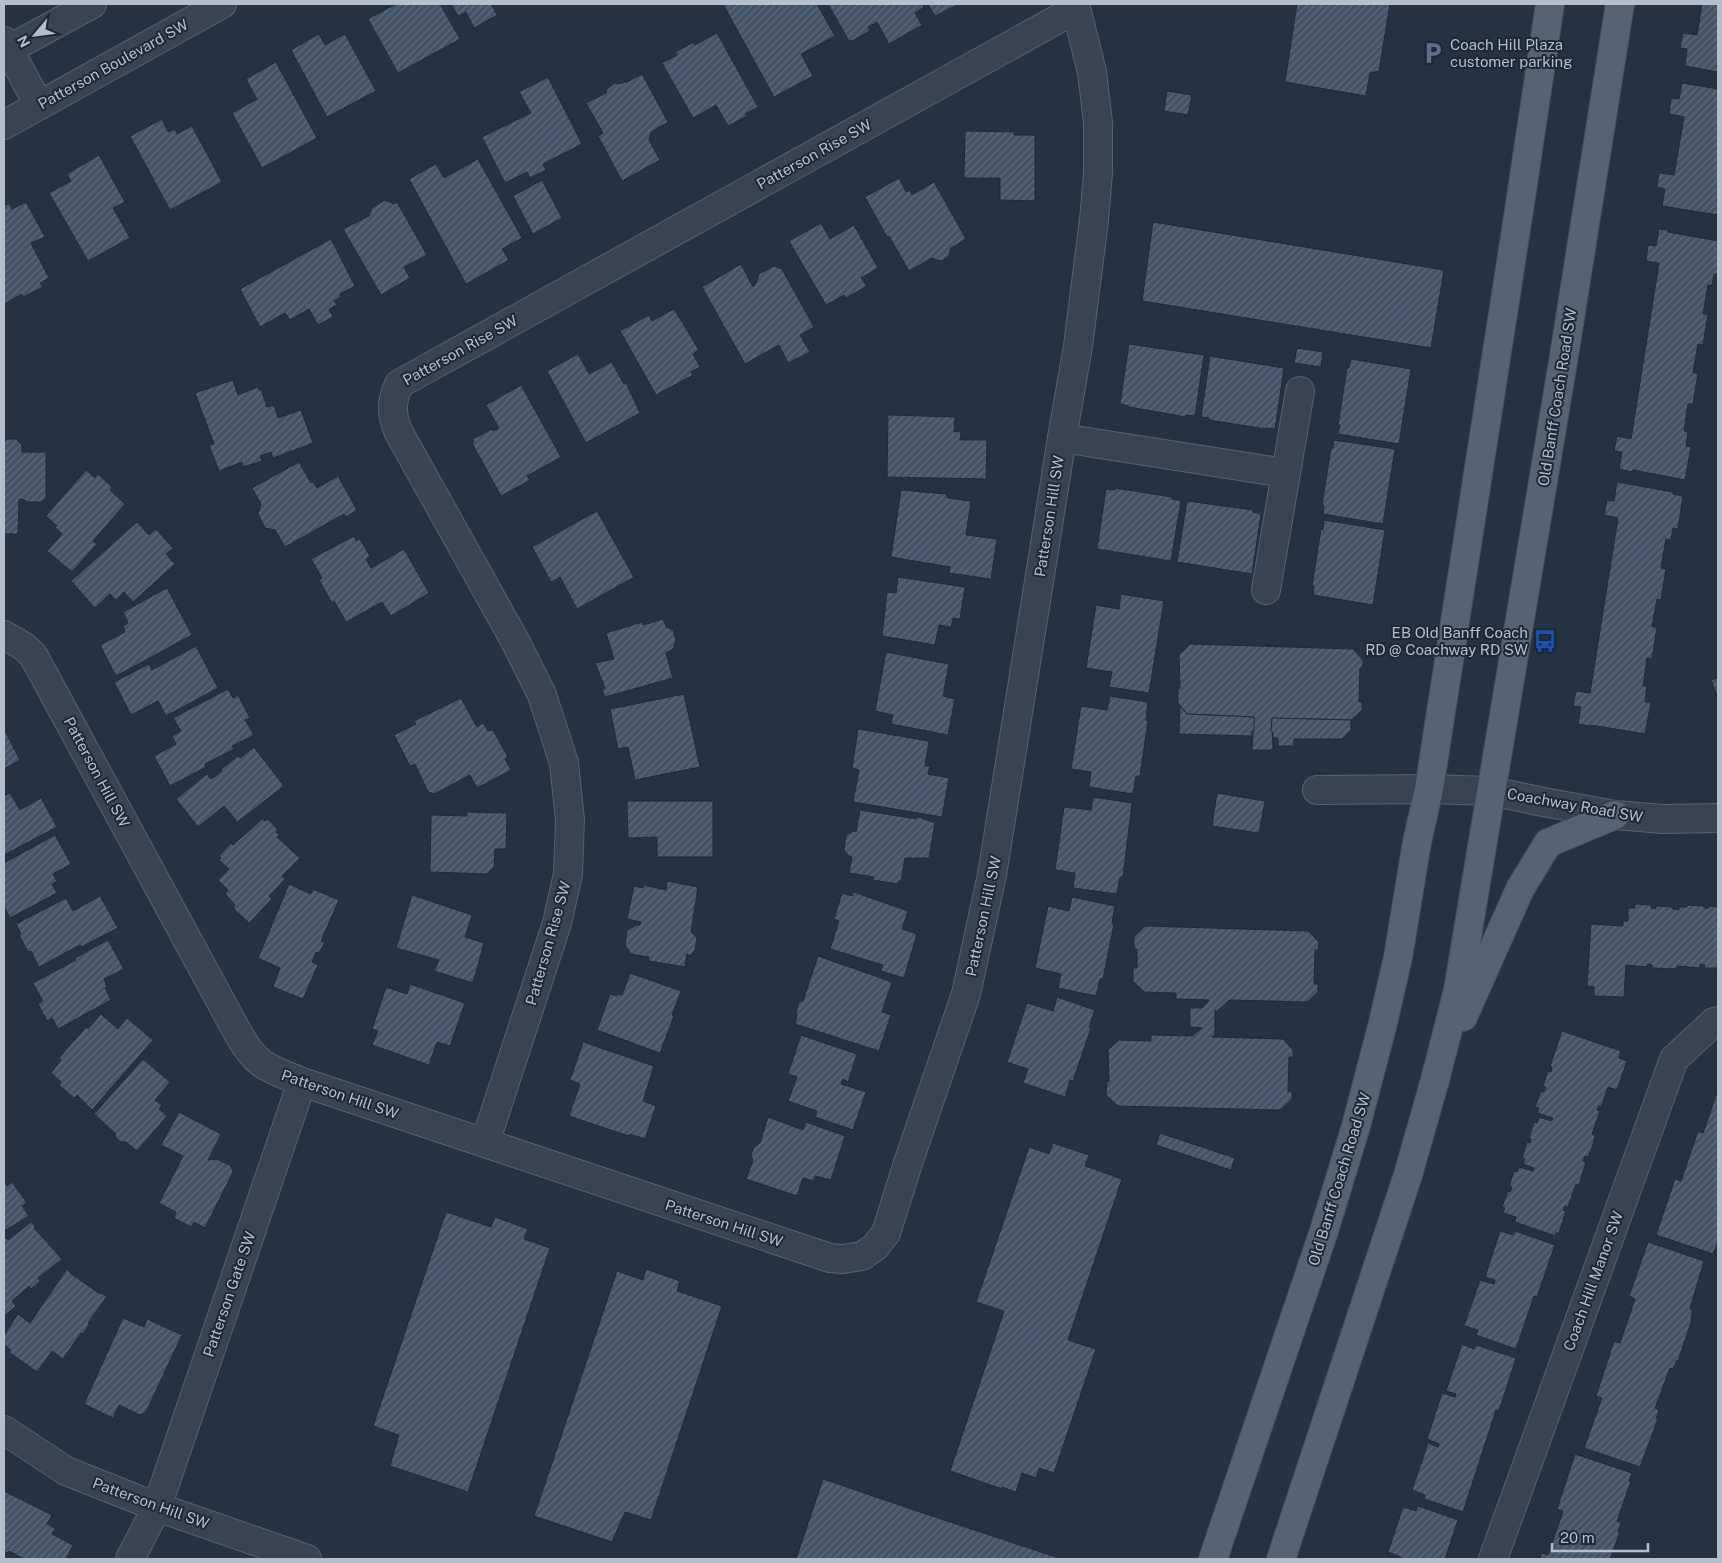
<svg xmlns="http://www.w3.org/2000/svg" width="1722" height="1563" viewBox="0 0 1722 1563" font-family="'Public Sans',sans-serif">
<style>
.building{fill:url(#building-hatch);stroke:#1f2b39}
.lines{fill:none;stroke-linecap:round;stroke-linejoin:round}
.minor-casing{stroke:#56626f;stroke-width:30}
.major-casing{stroke:#424d5b;stroke-width:30}
.minor{stroke:#384452;stroke-width:28}
.major{stroke:#566372;stroke-width:28}
.labels{text-anchor:middle;dominant-baseline:central;stroke-width:4;stroke-linejoin:round;paint-order:stroke}
.poi-label{font-size:15px;fill:#b5bfcc;stroke:#1d2937;text-anchor:start}
.street-label{font-size:15px;fill:#b5bfcc;stroke:#1d2937}
</style>
<defs>
<pattern id="building-hatch" width="6" height="6" patternUnits="userSpaceOnUse" patternTransform="scale(1.25)"><rect width="6" height="6" fill="#445466"/><path d="M-1 1l2-2M0 6l6-6M5 7l2-2" fill="none" stroke="#5d6b7b"/></pattern>
</defs>
<rect width="100%" height="100%" fill="#243242"/>
<g class="building">
<path d="M396,4H440L460,39L398,73L368,19Z"/>
<path d="M451,4H491L497,15L474,28L466,12L458,16Z"/>
<path d="M723,4H817L835,36L801,54L813,76L774,97Z"/>
<path d="M828,4H922L924,7L915,13L922,25L889,44L877,22L868,27L870,31L852,41H849Z"/>
<path d="M928,4H959L935,16Z"/>
<path d="M1297,4H1390L1379,71L1370,73L1366,96L1285,82Z"/>
<path d="M1702,4H1718V72L1685,66L1687,49L1680,48L1683,33L1697,35Z"/>
<path d="M717,33L758,107L745,114L747,116L728,126L716,105L693,118L662,63L677,55L675,52L694,42L695,45Z"/>
<path d="M319,34L325,45L345,34L376,91L327,117L291,50Z"/>
<path d="M276,62L317,138L262,168L232,113L257,99L246,79Z"/>
<path d="M642,74L668,122L651,132L649,140L660,160L622,181L598,136L603,133L586,103L606,93L607,89L615,83L619,84L627,81V82Z"/>
<path d="M548,77L582,144L543,164L546,170L530,178L527,172L505,183L482,137L531,113L519,92Z"/>
<path d="M1682,83L1718,89V215L1662,206L1665,189L1657,187L1659,173L1674,175L1684,117L1669,114L1671,98L1679,99Z"/>
<path d="M1167,91L1192,95L1188,115L1164,111Z"/>
<path d="M162,119L168,132L175,129L177,134L192,126L222,182L170,210L130,136Z"/>
<path d="M965,131L1014,132V135H1035V201L1000,200V178H964Z"/>
<path d="M99,155L125,202L113,208L130,238L88,261L49,193L71,181L67,174Z"/>
<path d="M478,159L522,238L502,249L509,260L466,284L409,179L436,164L444,178Z"/>
<path d="M899,178L906,192L910,190L912,195L934,182L966,239L951,248L948,257L941,261L932,258L909,271L889,236L887,237L865,197Z"/>
<path d="M542,180L562,218L533,234L513,196Z"/>
<path d="M385,200L394,204L397,202L427,255L404,267L410,278L381,295L343,229L369,216L372,208Z"/>
<path d="M26,202L45,237L31,243L49,278L40,283L43,287L23,297L22,294L4,304V206L9,203L12,209Z"/>
<path d="M1153,222L1444,270L1431,348L1142,301Z"/>
<path d="M821,223L830,239L854,225L878,268L861,278L867,286L846,298L844,295L826,305L789,241Z"/>
<path d="M1659,229L1668,230V232L1718,241V274H1714L1712,285H1708L1703,314H1708L1703,345L1698,344L1693,372L1698,374L1693,404H1688L1684,431L1688,432L1686,446L1691,447L1685,480L1633,470L1632,472L1619,469L1622,452L1614,451L1617,436L1631,439L1659,263L1646,261L1648,245L1656,246Z"/>
<path d="M331,239L355,286L340,294L341,297L334,301L337,305L329,309L333,317L318,325L309,309L290,320L285,313L260,327L240,289Z"/>
<path d="M741,264L753,287L756,283L759,274L774,266L782,269L814,327L800,335L810,352L788,363L779,345L745,364L702,287Z"/>
<path d="M674,309L699,350L693,354L700,367L691,372L693,375L656,395L620,331L649,315L652,321Z"/>
<path d="M1129,344L1204,355L1195,416L1186,415V417L1129,407V406L1120,404Z"/>
<path d="M1297,348L1323,352L1321,367L1294,363Z"/>
<path d="M578,354L589,374L610,363L611,361L624,384L626,383L640,413L586,443L547,371Z"/>
<path d="M1210,356L1284,368L1275,429L1266,428V429L1209,420V418L1201,417Z"/>
<path d="M1351,359L1411,369L1399,444L1338,434L1340,425H1338L1347,368H1349Z"/>
<path d="M233,380L238,395L258,387L259,390L261,389L267,407L274,405L278,418L301,410L313,443L273,458L271,452L260,456L262,461L243,467L242,462L219,471L209,445L214,444L195,393Z"/>
<path d="M521,385L561,457L527,476L530,480L501,496L472,443L474,442L473,439L492,429L493,431L499,428L486,405Z"/>
<path d="M888,415L955,417L954,432L961,431L960,440H987L986,479L887,477Z"/>
<path d="M7,439H16L22,445V452H46V498L41,502H27L25,500L19,499L18,534H4V442Z"/>
<path d="M1334,440L1395,449L1383,524L1323,514L1324,505H1322L1331,448H1333Z"/>
<path d="M299,462L311,483L313,482L317,488L338,476L357,510L346,517L344,514L285,547L275,530L265,528L258,514L261,504L252,488Z"/>
<path d="M86,470L95,478L98,474L112,487L110,490L125,504L93,541L97,544L72,572L47,551L62,534L55,527L57,526L46,516Z"/>
<path d="M1617,482L1673,492V494L1683,496L1678,529L1673,528L1671,540L1666,539L1661,568L1666,569L1661,600L1657,599L1652,627H1657L1652,659L1647,658L1643,686H1647L1645,702H1651L1645,734L1591,725V726L1578,724L1581,707L1573,706L1576,691L1590,693L1618,518L1604,515L1607,500L1614,501Z"/>
<path d="M1115,488L1172,497V499L1181,501L1171,561L1097,549L1106,489L1115,490Z"/>
<path d="M901,490L946,494L948,498L971,501L966,535L997,539L991,579L949,573L950,567L891,557Z"/>
<path d="M1187,501L1253,510V512L1261,514L1252,574L1177,562Z"/>
<path d="M597,511L634,577L577,609L560,577L551,582L532,547Z"/>
<path d="M1324,520L1385,530L1373,605L1313,595L1314,586H1312L1321,529L1323,530Z"/>
<path d="M137,522L149,535L156,529L173,548L166,554L175,564L133,602L124,592L116,600L110,594L95,608L71,581Z"/>
<path d="M354,536L356,541L360,539L370,556L366,559L371,568L404,549L429,593L391,616L382,602L346,622L334,601L332,603L319,580L322,578L311,559Z"/>
<path d="M898,577L965,587L960,619L953,618L951,627L939,625L935,645L882,636L887,592L896,593Z"/>
<path d="M167,588L192,635L116,676L100,645L125,632L123,626L128,623L123,612Z"/>
<path d="M1121,594L1164,601L1149,693L1109,687L1112,672L1086,668L1096,605L1119,609Z"/>
<path d="M663,619L666,627L673,630L676,640L673,649L666,653L673,678L605,697L602,690L605,688L595,663L614,659L606,633L642,622L643,625Z"/>
<path d="M1190,644L1353,649L1363,660V668H1360L1359,702H1362V710L1351,720L1272,718L1273,750H1252L1254,717L1187,714L1178,703V688L1180,689L1179,655Z"/>
<path d="M196,646L218,688L166,716L158,701L131,715L114,682L149,664L152,670Z"/>
<path d="M886,652L949,664L943,696L955,699L948,735L891,724L893,715L875,711Z"/>
<path d="M1718,678V698L1711,680Z"/>
<path d="M228,689L233,698L238,695L250,718L245,720L254,735L232,746L234,749L205,764L206,767L170,786L154,756L176,744L172,736L181,731L173,718Z"/>
<path d="M684,694L700,767L635,780L628,747L618,749L610,709Z"/>
<path d="M1110,696L1148,702L1146,720L1148,721L1140,776H1136L1133,794L1089,787L1091,772L1071,769L1081,706L1107,710Z"/>
<path d="M461,698L477,727L483,723L488,731L493,730L508,757L505,759L511,770L477,788L470,775L434,794L428,792L415,764L410,766L394,735L416,724L414,721Z"/>
<path d="M1180,706L1187,714L1254,717V732L1252,731V736L1179,734Z"/>
<path d="M1272,718L1351,720V730L1342,739H1294V746H1278V738H1273V732H1271Z"/>
<path d="M4,729L20,760L4,769Z"/>
<path d="M858,729L929,741L925,766H930L928,774L949,778L942,817L853,802L859,770L852,768Z"/>
<path d="M254,747L284,786L236,823V820L224,806L198,827L176,799L207,774L211,779L222,771L221,769L238,756L240,758Z"/>
<path d="M10,793L20,810L41,798L57,827L4,855V796Z"/>
<path d="M1217,793L1265,801L1259,833L1212,826Z"/>
<path d="M1093,797L1132,803L1123,877H1120L1117,894L1073,888L1075,873L1055,870L1064,807L1091,810Z"/>
<path d="M627,801H713V857H657V837L628,838Z"/>
<path d="M860,810L917,819L916,816L935,823L929,858H905L901,881H899L898,884L873,880L874,877L849,873L852,857L849,856L844,850L846,835L854,831L856,832Z"/>
<path d="M467,812L507,813L506,849H495L494,867L487,874L430,872L431,815L467,816Z"/>
<path d="M262,819L265,821L268,819L278,830L276,832L280,835L277,837L300,858L282,876L285,879L269,896L272,899L249,923L233,908L235,905L225,894L228,890L218,880L229,869L219,860L221,858L219,856L231,843L233,845Z"/>
<path d="M55,835L71,864L53,874L57,881L52,884L57,893L10,918L4,906V863Z"/>
<path d="M667,881L698,887L691,932L697,938L695,950L690,956L687,954L685,967L649,961V957L631,954L625,945L627,931L636,925H640L641,922L627,919L634,886L643,888L644,885L666,890Z"/>
<path d="M289,884L311,894L313,889L339,900L321,941L325,942L319,953L316,952L312,962L318,965L303,999L273,987L280,968L258,958Z"/>
<path d="M854,892L908,911L902,929L917,934L904,978L881,971L883,965L830,949L839,921L834,919L842,893L852,896Z"/>
<path d="M412,895L472,915L465,937L484,943L473,983L434,971L439,960L396,948Z"/>
<path d="M100,896L118,928L81,947L80,945L39,967L31,951L28,952L19,935L21,934L16,924L66,898L73,911Z"/>
<path d="M1072,897L1115,906L1112,923L1114,924L1103,979H1100L1096,996L1058,988L1061,974L1035,968L1048,906L1069,911Z"/>
<path d="M1635,904L1651,905V908L1656,909V906L1672,907L1673,909L1679,910V907H1687V905L1704,906V908H1709V906L1718,907V968H1704L1705,965L1700,964V968L1677,966L1676,969L1652,968V965L1647,964V967L1626,965L1624,997L1594,996V987L1587,986L1591,924L1623,926V921H1628V908H1635Z"/>
<path d="M1145,926L1308,931L1319,942L1318,950H1315L1314,984H1318V992L1307,1002L1229,1000L1216,1012L1215,1010V1035L1212,1037L1283,1039L1293,1050V1057H1289L1288,1092L1292,1091V1099L1280,1110L1118,1106L1106,1095L1107,1081L1109,1082L1108,1050L1119,1040L1151,1041V1035L1192,1036L1202,1028L1190,1027V1008H1202L1208,1002L1209,1000L1176,999V993L1144,992L1133,981V968H1137V949H1134V937Z"/>
<path d="M108,940L124,969L104,979L107,987L105,988L111,1000L58,1029L52,1018L47,1021L38,1004L43,1001L33,983L76,960L75,958Z"/>
<path d="M818,956L892,982L882,1012L891,1015L879,1051L795,1024L797,1016L796,1013L799,1002L803,1001Z"/>
<path d="M630,973L681,991L672,1015L674,1016L660,1053L597,1030L610,994L617,996L618,994L622,995Z"/>
<path d="M410,984L465,1003L450,1046L437,1042L429,1065L372,1045L378,1031L372,1029L386,987L407,994Z"/>
<path d="M1057,997L1095,1010L1089,1027L1091,1028L1073,1081L1070,1080L1065,1097L1023,1083L1028,1069L1007,1062L1027,1003L1053,1011Z"/>
<path d="M101,1014L118,1029L127,1018L153,1040L92,1110L77,1095L74,1098L59,1085L61,1082L51,1073L61,1060L59,1058L86,1027L88,1029Z"/>
<path d="M1562,1031L1621,1051L1619,1058L1627,1061L1617,1090L1608,1087L1601,1107L1599,1106L1597,1110L1600,1111L1592,1134L1595,1135L1593,1144L1588,1157L1585,1156L1583,1161L1586,1162L1579,1185L1576,1184L1568,1207L1565,1206L1563,1210L1566,1211L1559,1233H1556L1555,1236L1515,1222L1516,1217L1503,1213L1505,1208L1502,1207L1508,1191L1510,1192L1512,1187L1509,1186L1514,1171L1517,1172L1519,1167L1533,1171L1534,1168L1523,1164L1525,1159L1522,1158L1527,1142L1530,1143L1531,1139L1529,1138L1534,1122L1537,1123L1539,1117L1551,1121L1553,1118L1537,1113L1539,1108L1535,1107L1541,1091L1544,1092L1546,1087L1543,1086L1548,1071L1551,1072L1552,1067L1550,1066Z"/>
<path d="M801,1035L857,1054L848,1082L843,1079L841,1084L866,1092L853,1130L815,1117L817,1111L788,1101L797,1077L788,1074Z"/>
<path d="M583,1042L654,1066L643,1101L656,1106L645,1139L630,1134L629,1136L569,1116L580,1084L570,1080Z"/>
<path d="M143,1059L170,1082L155,1100L162,1105L159,1109L167,1116L137,1151L126,1142H121L116,1138L115,1133L94,1114Z"/>
<path d="M1718,1090V1242L1713,1254L1656,1235L1675,1179L1681,1181L1698,1131L1703,1133Z"/>
<path d="M179,1112L221,1134L208,1160L217,1159L231,1166L233,1172L205,1228L194,1222L191,1227L174,1218L176,1212L159,1203L183,1156L161,1145Z"/>
<path d="M768,1117L803,1130L806,1122L845,1136L831,1180L815,1176L814,1181L803,1178L797,1196L746,1179L753,1161L751,1155L754,1147L760,1143Z"/>
<path d="M1160,1133L1235,1158L1231,1170L1156,1145Z"/>
<path d="M1053,1143L1089,1155L1085,1166L1122,1179L1068,1340L1096,1349L1054,1473L1039,1468L1036,1478L1022,1473L1016,1492L1002,1487V1489L950,1471L1004,1311L976,1302L1029,1147L1049,1154Z"/>
<path d="M4,1181L7,1186L12,1182L27,1203L22,1206L29,1216L4,1231Z"/>
<path d="M446,1212L491,1227L495,1217L528,1229L524,1239L550,1248L468,1492L390,1466L399,1435L373,1426Z"/>
<path d="M31,1222L35,1226L34,1228L62,1259L38,1278L40,1281L31,1289L29,1286L12,1301L16,1306L4,1316V1240L6,1238L8,1240Z"/>
<path d="M1500,1231L1513,1235L1515,1231L1555,1245L1537,1297L1534,1296L1516,1349L1476,1335L1478,1330L1464,1326L1480,1280L1494,1284L1495,1280L1485,1277Z"/>
<path d="M1648,1242L1704,1261L1690,1309L1693,1310L1691,1319H1692L1678,1361L1677,1360L1673,1369L1670,1368L1655,1408L1659,1410L1656,1419H1658L1640,1467L1584,1448L1602,1398L1596,1396L1614,1341L1620,1343L1635,1299L1629,1296Z"/>
<path d="M67,1269L70,1272V1273L100,1294L101,1293L107,1296L88,1323H90L83,1334L81,1333L63,1359L52,1351L37,1372L9,1352L11,1350L4,1345V1335L18,1314L30,1323Z"/>
<path d="M646,1269L680,1281L677,1291L722,1306L651,1520L625,1512L612,1542L534,1516L617,1271L643,1280Z"/>
<path d="M123,1318L144,1327L147,1319L182,1335L146,1412L140,1415L119,1405L113,1418L84,1404Z"/>
<path d="M1462,1344L1474,1349L1476,1345L1516,1358L1499,1411L1496,1410L1463,1512L1424,1499L1425,1495L1412,1490L1428,1443L1438,1447L1439,1444L1427,1439L1442,1393L1455,1397L1456,1394L1446,1391Z"/>
<path d="M1575,1454L1632,1473L1629,1481H1631L1617,1521L1621,1523L1618,1532H1620L1610,1559H1540L1542,1553L1548,1555L1563,1511L1557,1509Z"/>
<path d="M823,1479L923,1513L1062,1559H796Z"/>
<path d="M4,1491L52,1515L47,1524L55,1528L52,1534L73,1545L66,1559H24L9,1551L7,1553L4,1552Z"/>
<path d="M1418,1506L1458,1520L1445,1559H1400L1401,1557L1388,1552L1403,1507L1416,1511Z"/>
</g>
<g class="lines">
<defs>
<g id="minor">
<path d="M4,41L39,105"/>
<path d="M4,52L92,4"/>
<path d="M4,125L222,4"/>
<path d="M1062,438L1285,473"/>
<path d="M1266,590L1300,391"/>
<path d="M4,635L23,646L33,655L239,1035C257,1067 269,1068 302,1082L830,1258L843,1259L862,1256L875,1247L886,1233L908,1163L966,994L992,875L1062,438L1078,346L1094,220L1098,173V123L1092,72L1075,4"/>
<path d="M1317,790L1429,789L1492,791L1543,802L1615,815L1663,819L1718,818"/>
<path d="M485,1143L557,923L568,874L570,820L564,763L542,695L514,639L398,431C391,413 391,402 399,384L1076,9"/>
<path d="M4,1430L66,1471L157,1507L307,1559"/>
<path d="M130,1559L157,1507L302,1082"/>
<path d="M1493,1559L1674,1059L1714,1022L1718,1021"/>
</g>
<g id="major">
<path d="M1463,1017L1520,889L1548,843L1615,815"/>
<path d="M1213,1559L1323,1234L1356,1126L1383,1023L1398,957L1417,842L1429,789L1518,217L1550,4"/>
<path d="M1281,1559L1408,1175L1435,1080L1458,990L1563,362L1620,4"/>
</g>
</defs>
<use href="#minor" class="minor-casing"/>
<use href="#major" class="major-casing"/>
<use href="#minor" class="minor"/>
<use href="#major" class="major"/>
</g>
<defs>
<symbol id="parking-bare" viewBox="-9 -9 18 18"><path d="M-3.5-5.5H1a3.5 3.5 0 0 1 0 7H-1V5.5H-3.5ZM-1-3.4V-.6H.8a1.4 1.4 0 0 0 0-2.8Z" fill="#5c6f8a" stroke="#1d2937" stroke-width="2.5" paint-order="stroke"/></symbol>
<symbol id="bus-bare" viewBox="-9 -9 18 18"><path d="M-5-6H5V4H4V6H2V4H-2V6H-4V4H-5ZM-3.5-4V0h7V-4ZM-3.5 1.2v1.5H-2V1.2ZM2 1.2v1.5H3.5V1.2Z" fill="#1a4fb4" stroke="#1d2937" stroke-width="2.5" paint-order="stroke"/></symbol>
</defs>
<g fill-rule="evenodd">
<use href="#parking-bare" x="1417" y="37" width="32" height="32"/>
<use href="#bus-bare" x="1529" y="625" width="32" height="32"/>
</g>
<g class="labels">
<g class="poi-label">
<text x="1450" y="44">Coach Hill Plaza<tspan x="1450" dy="17">customer parking</tspan></text>
<text x="1528" y="632" text-anchor="end">EB Old Banff Coach<tspan x="1528" dy="17">RD @ Coachway RD SW</tspan></text>
</g>
<g class="street-label">
<text transform="translate(113 64) rotate(-29)">Patterson Boulevard SW</text>
<text transform="translate(814 154) rotate(-29)">Patterson Rise SW</text>
<text transform="translate(460 350) rotate(-29)">Patterson Rise SW</text>
<text transform="translate(1557 397) rotate(-81)">Old Banff Coach Road SW</text>
<text transform="translate(1049 516) rotate(-81)">Patterson Hill SW</text>
<text transform="translate(97 772) rotate(62)">Patterson Hill SW</text>
<text transform="translate(1575 805) rotate(10)">Coachway Road SW</text>
<text transform="translate(983 916) rotate(-78)">Patterson Hill SW</text>
<text transform="translate(548 943) rotate(-74)">Patterson Rise SW</text>
<text transform="translate(340 1094) rotate(19)">Patterson Hill SW</text>
<text transform="translate(1339 1179) rotate(-73)">Old Banff Coach Road SW</text>
<text transform="translate(724 1223) rotate(18)">Patterson Hill SW</text>
<text transform="translate(1593 1281) rotate(-70)">Coach Hill Manor SW</text>
<text transform="translate(229 1294) rotate(-71)">Patterson Gate SW</text>
<text transform="translate(151 1503) rotate(20)">Patterson Hill SW</text>
</g>
</g>
<rect width="1722" height="1563" fill="none" stroke="#b5bfcc" stroke-width="10"/>
<g transform="translate(35 35) rotate(241)" stroke="#1d2937" stroke-width="4" paint-order="stroke">
<path d="M0-4L9 19L0 12L-9 19Z" fill="#b5bfcc"/>
<text y="-8" font-size="14" font-weight="bold" text-anchor="middle" fill="#b5bfcc">N</text>
</g>
<path d="M1552 1543v8h96v-8" fill="none" stroke="#b5bfcc" stroke-width="2.5"/>
<text x="1560" y="1543" font-size="15" fill="#b5bfcc" stroke="#1d2937" stroke-width="4" paint-order="stroke">20 m</text>
</svg>
